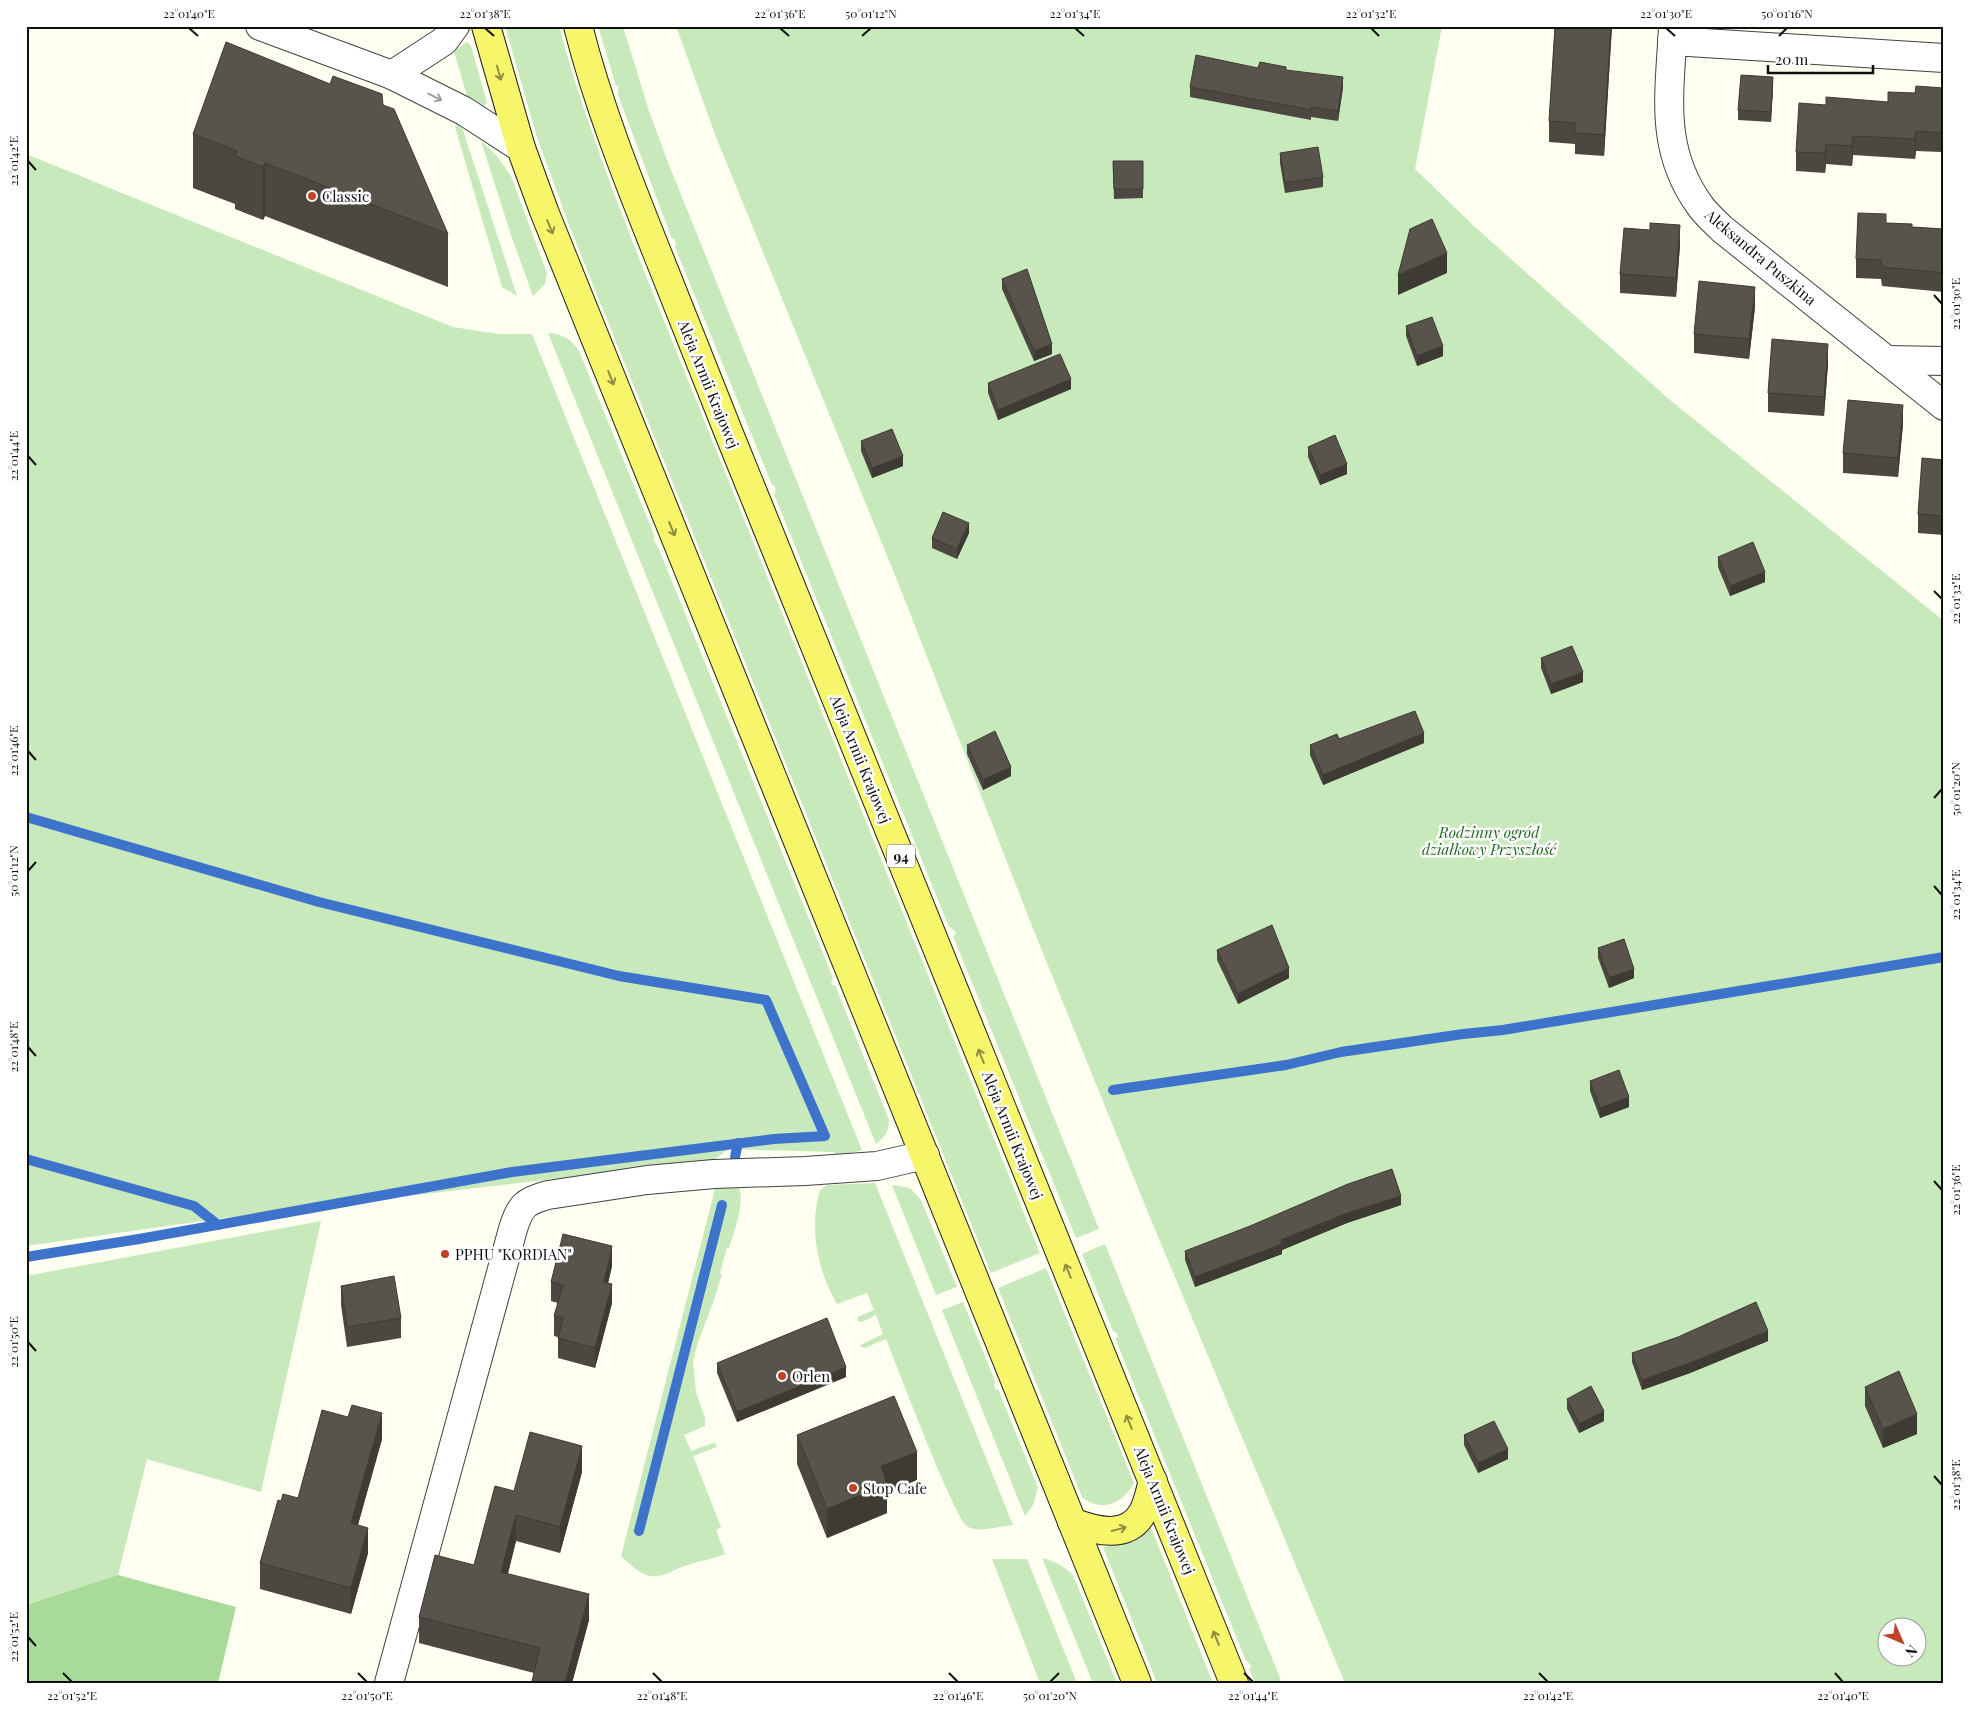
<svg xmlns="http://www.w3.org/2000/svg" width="1970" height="1709" viewBox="0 0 1970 1709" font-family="'Playfair Display',serif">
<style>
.green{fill:#c8e9bb;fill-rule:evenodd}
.forest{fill:#a8da9a}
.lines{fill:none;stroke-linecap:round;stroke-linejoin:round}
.stream{stroke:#3e73cc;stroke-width:10}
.minor-casing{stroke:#424242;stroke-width:30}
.major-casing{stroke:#202020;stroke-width:30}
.minor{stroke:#fff;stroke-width:28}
.major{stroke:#f7f569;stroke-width:28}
.wall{fill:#4c4740}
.shaded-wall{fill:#3e3a34}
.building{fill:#58534b;stroke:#3e3a34}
.oneway{stroke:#8f8e40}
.oneway2{stroke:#9f9f9f}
.ticks{fill:none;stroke:#0f0f0f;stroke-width:2}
.poi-dot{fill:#bf4327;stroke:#fff;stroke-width:2}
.labels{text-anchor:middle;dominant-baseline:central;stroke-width:5;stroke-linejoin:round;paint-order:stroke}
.shield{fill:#fff;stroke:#575757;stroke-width:1}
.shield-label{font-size:14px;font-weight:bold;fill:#0f0f0f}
.poi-label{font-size:15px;fill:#0f0f0f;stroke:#fff;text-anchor:start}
.street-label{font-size:15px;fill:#0f0f0f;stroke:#fff}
.park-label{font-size:15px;font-style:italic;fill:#1f6721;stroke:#fff}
.neatline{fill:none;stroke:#0f0f0f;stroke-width:2}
.ticks-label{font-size:12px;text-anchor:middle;fill:#0f0f0f}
</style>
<rect width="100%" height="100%" fill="#fefff1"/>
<g class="green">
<path d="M505,26H559C582,112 614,194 646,276L1040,1253L991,1273L569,225L537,137Z"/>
<path d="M598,26H623L649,111L667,160L1099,1229L1076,1238L953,936L956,934L954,930L949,927L774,494L776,490L774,485H772L675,247L676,243L674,238L672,239L618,95V86H616Z"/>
<path d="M676,26H1442L1415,169L1475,227L1670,400L1944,621V1683H1345L1149,1215L1030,921L899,585L716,137ZM1888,1626H1918V1656H1888Z"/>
<path d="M467,42L471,46L487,102L485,106L467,96L454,51Z"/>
<path d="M457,123L462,127L517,296L502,287L455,127Z"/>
<path d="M481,141L496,155L511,176L547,273L545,284L533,296L511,235Z"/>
<path d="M26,154L453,327L498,334H532L862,1150L836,1157L834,1152L729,1149L714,1160L223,1218L26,1246Z"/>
<path d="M548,333C563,334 570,338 579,351L655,537L653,539L658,547L833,978L831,982L833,986L835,985L889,1120C889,1131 885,1137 876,1144Z"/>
<path d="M875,1183L1013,1525C1000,1526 979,1533 968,1527C955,1521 896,1363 886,1339L865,1348L861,1347L860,1345L883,1334L876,1315L862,1322L858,1321V1317L874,1310L867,1293L837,1304C817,1270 809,1227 820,1190L827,1185Z"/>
<path d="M892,1185L910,1188L921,1200L957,1287L936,1295Z"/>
<path d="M735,1187L739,1188C745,1203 734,1232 729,1248L727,1247L720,1273L722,1274L714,1300L698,1342L693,1361L696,1392L705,1418V1426L684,1435L691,1451L713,1443L716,1444L717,1447L693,1456L721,1527L716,1530L725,1554C713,1559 700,1561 688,1565C676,1568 664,1578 650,1576C639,1574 629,1563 621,1556L715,1189Z"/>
<path d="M321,1221L261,1492L147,1459L118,1575L26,1605V1276Z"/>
<path d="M1105,1244L1282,1683H1255L1249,1669L1251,1667L1250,1664L1246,1661L1115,1338L1118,1337L1117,1333L1113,1331L1082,1254Z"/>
<path d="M1046,1268L1134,1483C1122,1504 1102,1513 1082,1497L998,1288Z"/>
<path d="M963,1302L995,1381L994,1386L996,1390L998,1389L1038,1488L1033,1505L1025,1516L942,1310Z"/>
<path d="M1150,1528L1152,1530L1213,1683H1157L1103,1547L1127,1543Z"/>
<path d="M1042,1558C1054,1561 1064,1566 1073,1575L1117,1683H1093Z"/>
<path d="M992,1559H1027L1077,1683H1040Z"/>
</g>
<path class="forest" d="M118,1575L236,1607L218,1683H26V1605Z"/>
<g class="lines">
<g class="stream">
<path d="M26,817L319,902L619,976L766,1000L825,1136L774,1139L512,1172L139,1239L26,1257"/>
<path d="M1113,1090L1286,1065L1341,1052L1463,1034L1503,1030L1944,957"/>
<path d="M735,1157L738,1143"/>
<path d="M26,1159L194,1206L218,1225"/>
<path d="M639,1531L722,1205"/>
</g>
<defs>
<g id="minor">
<path d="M260,26L392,75L464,111L521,148"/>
<path d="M1673,26C1670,93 1658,149 1701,207C1707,215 1715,222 1722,229L1944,406"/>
<path d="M1672,41L1944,58"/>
<path d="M392,75L444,41L455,26"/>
<path d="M1886,360L1944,361"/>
<path d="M389,1683L513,1229C520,1206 525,1201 548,1195L647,1180L714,1174L805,1171L877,1166L925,1155"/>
</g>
<g id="major">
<path d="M486,26L521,148L544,211L1137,1683"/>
<path d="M578,26C598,105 628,180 658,255C691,339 724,422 758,505L1234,1683"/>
<path d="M1072,1522C1095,1531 1128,1540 1143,1512C1148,1503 1150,1491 1153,1481"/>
</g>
</defs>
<use href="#minor" class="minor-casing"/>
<use href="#major" class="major-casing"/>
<use href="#minor" class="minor"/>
<use href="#major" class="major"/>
</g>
<g class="wall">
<path d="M1555,26H1612L1604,156L1575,154V144L1549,142V121Z"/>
<path d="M1258,68L1286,70L1343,87L1338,121L1311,117V120L1190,97V87Z"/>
<path d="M330,84L383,105L448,234V287L265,216L263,220L235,209V204L193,188V134Z"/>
<path d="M1773,87L1771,122L1738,120V110Z"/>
<path d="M1944,88V113L1941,152L1916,151L1915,159L1853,155L1852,166L1826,164L1825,173L1796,171V152L1826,105L1888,102L1915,93Z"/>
<path d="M1280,153L1323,177V187L1285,193L1280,163Z"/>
<path d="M1113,161H1143V198L1114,199Z"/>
<path d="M1886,223L1912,227L1944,229V292L1882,286L1881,279L1856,278V259Z"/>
<path d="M1680,245L1676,297L1620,293V274Z"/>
<path d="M1002,279L1052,354L1034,361L1002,289Z"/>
<path d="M1755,307L1749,359L1694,353V334Z"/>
<path d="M1406,326L1443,356L1417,366L1406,336Z"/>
<path d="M1828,364L1824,416L1768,412V393Z"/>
<path d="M988,383L1071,389L998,420L988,393Z"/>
<path d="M1903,424L1898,477L1843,473V453Z"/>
<path d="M861,441L903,466L872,478L861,451Z"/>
<path d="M1308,447L1347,474L1320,485L1308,457Z"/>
<path d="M1944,460V535L1918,533V514Z"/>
<path d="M969,533L957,559L932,548V538Z"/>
<path d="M1718,557L1765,582L1730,596L1718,567Z"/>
<path d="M1541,658L1583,682L1551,694L1541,668Z"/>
<path d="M1339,739L1424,743L1323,785L1310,755V745Z"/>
<path d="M967,745L1011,776L983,790L967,754Z"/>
<path d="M1598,948L1634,978L1609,988L1598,958Z"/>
<path d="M1217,950L1289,978L1238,1004L1217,960Z"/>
<path d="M1590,1081L1629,1107L1600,1118L1590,1091Z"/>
<path d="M1401,1205L1347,1223L1282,1250V1254L1195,1287L1185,1260V1251Z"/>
<path d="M612,1266L608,1283L612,1303L595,1368L558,1358V1337L554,1336V1316L558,1303L551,1301V1282Z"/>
<path d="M341,1286L401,1318V1338L347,1347L341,1305Z"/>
<path d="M1768,1341L1690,1373L1642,1390L1632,1362V1353Z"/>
<path d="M717,1363L846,1377L737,1422L717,1373Z"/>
<path d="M1865,1387L1917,1434L1883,1448L1865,1406Z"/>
<path d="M1567,1399L1604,1421L1579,1433L1567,1409Z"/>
<path d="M797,1435L917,1480L887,1492V1513L827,1538L797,1464Z"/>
<path d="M1464,1435L1508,1459L1478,1473L1464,1445Z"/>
<path d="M382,1439L358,1525L368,1553L351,1614L260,1589V1563L281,1501L298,1498Z"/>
<path d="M582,1472L560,1553L516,1541L508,1574L589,1620L572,1683H532L534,1673L419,1643V1617L474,1565L514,1491Z"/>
</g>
<g class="shaded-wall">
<path d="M1611,26H1612L1604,156V135Z"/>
<path d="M1343,77V87L1338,121V111Z"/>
<path d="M1773,77V87L1771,122V112Z"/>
<path d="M1944,93V113L1941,152V133Z"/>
<path d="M1916,131V151L1915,159V139Z"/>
<path d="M1853,136V155L1852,166V146Z"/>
<path d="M1826,144V164L1825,173V153Z"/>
<path d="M265,163V216L263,220V167Z"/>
<path d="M1680,225V245L1676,297V278Z"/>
<path d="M1447,253V273L1398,295V275Z"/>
<path d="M1755,287V307L1749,359V339Z"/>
<path d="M1052,344V354L1034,361V351Z"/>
<path d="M1828,344V364L1824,416V397Z"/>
<path d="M1443,346V356L1417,366V356Z"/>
<path d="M1071,379V389L998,420V410Z"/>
<path d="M1903,405V424L1898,477V458Z"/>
<path d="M903,456V466L872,478V468Z"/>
<path d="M1347,464V474L1320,485V475Z"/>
<path d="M969,523V533L957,559V549Z"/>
<path d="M1765,572V582L1730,596V586Z"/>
<path d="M1583,672V682L1551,694V684Z"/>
<path d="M1424,733V743L1323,785V775Z"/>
<path d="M1011,767V776L983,790V780Z"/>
<path d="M1289,968V978L1238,1004V994Z"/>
<path d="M1634,969V978L1609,988V978Z"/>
<path d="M1629,1097V1107L1600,1118V1108Z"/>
<path d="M1401,1196V1205L1347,1223L1282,1250V1254L1195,1287V1277L1281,1240L1347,1213Z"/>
<path d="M612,1246V1266L604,1301V1282Z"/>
<path d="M612,1284V1303L595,1368V1348Z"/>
<path d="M1768,1331V1341L1690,1373L1642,1390V1380Z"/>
<path d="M846,1367V1377L737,1422V1412Z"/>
<path d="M1604,1411V1421L1579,1433V1424Z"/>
<path d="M382,1413V1439L351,1549V1523Z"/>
<path d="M1917,1414V1434L1883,1448V1429Z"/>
<path d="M582,1446V1472L560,1553V1527Z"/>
<path d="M1508,1449V1459L1478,1473V1463Z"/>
<path d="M917,1452V1480L887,1492V1513L827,1538V1509L881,1466Z"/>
<path d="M516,1515V1541L501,1598V1572Z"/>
<path d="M368,1528V1553L351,1614V1588Z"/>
<path d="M589,1594V1620L572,1683H565Z"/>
</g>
<g class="building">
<path d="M1555,26H1611L1604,135L1575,133V123L1549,121Z"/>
<path d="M226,42L330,84L333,76L382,94L383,105L394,109L448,234L265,163L263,167L235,156L237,151L193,134Z"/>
<path d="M1196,55L1258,68L1260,62L1286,67V70L1343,77L1338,111L1311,107V110L1190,87Z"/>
<path d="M1741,75L1773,77L1771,112L1738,110Z"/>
<path d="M1916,86L1944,88L1941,133L1916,131L1915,139L1853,136L1852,146L1826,144L1825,153L1796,152L1799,103L1826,105V97L1888,102V92L1915,93Z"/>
<path d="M1318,147L1323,177L1285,183L1280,153Z"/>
<path d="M1113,161H1143V189H1114Z"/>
<path d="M1858,213L1886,214V223L1912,224V227L1944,229V273L1882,267L1881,260L1856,259Z"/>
<path d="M1432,219L1447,253L1398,275L1410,229Z"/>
<path d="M1650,223L1680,225L1676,278L1620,274L1624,228L1650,230Z"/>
<path d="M1027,269L1052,344L1034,351L1002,279Z"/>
<path d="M1699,281L1755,287L1749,339L1694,334Z"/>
<path d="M1432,317L1443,346L1417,356L1406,326Z"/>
<path d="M1772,339L1828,344L1824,397L1768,393Z"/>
<path d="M1060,354L1071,379L998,410L988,383Z"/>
<path d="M1848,400L1903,405L1898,458L1843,453Z"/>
<path d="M892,429L903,456L872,468L861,441Z"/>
<path d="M1335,435L1347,464L1320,475L1308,447Z"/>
<path d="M1922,458L1944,460V516L1918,514Z"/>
<path d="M943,512L969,523L957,549L932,538Z"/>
<path d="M1753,542L1765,572L1730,586L1718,557Z"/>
<path d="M1572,646L1583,672L1551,684L1541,658Z"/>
<path d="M1415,711L1424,733L1323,775L1310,745L1337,734L1339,739Z"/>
<path d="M995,731L1011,767L983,780L967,745Z"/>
<path d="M1272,925L1289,968L1238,994L1217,950Z"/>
<path d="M1624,939L1634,969L1609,978L1598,948Z"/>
<path d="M1619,1070L1629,1097L1600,1108L1590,1081Z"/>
<path d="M1392,1169L1401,1196L1347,1213L1281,1240L1282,1244L1195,1277L1185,1251L1250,1226L1348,1184Z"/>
<path d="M563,1234L612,1246L604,1282L612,1284L595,1348L558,1338L563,1318L554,1316L563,1285L551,1282Z"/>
<path d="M394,1276L401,1318L347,1327L341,1286Z"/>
<path d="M1756,1302L1768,1331L1690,1363L1642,1380L1632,1353L1678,1337Z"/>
<path d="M827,1318L846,1367L737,1412L717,1363Z"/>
<path d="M1899,1371L1917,1414L1883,1429L1865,1387Z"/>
<path d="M1591,1386L1604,1411L1579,1424L1567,1399Z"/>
<path d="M894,1396L917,1452L881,1466L887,1484L827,1509L797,1435Z"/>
<path d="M352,1405L382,1413L351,1523L368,1528L351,1588L260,1563L278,1500L281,1501L283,1494L298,1498L322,1410L348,1417Z"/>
<path d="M1494,1421L1508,1449L1478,1463L1464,1435Z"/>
<path d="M530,1432L582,1446L560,1527L516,1515L501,1572L589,1594L565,1683H540L532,1681L540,1648L419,1617L435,1555L474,1565L495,1486L514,1491Z"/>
</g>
<defs><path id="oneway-shaft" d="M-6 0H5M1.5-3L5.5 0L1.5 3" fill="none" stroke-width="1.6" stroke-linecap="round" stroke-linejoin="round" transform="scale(1.25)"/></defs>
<g class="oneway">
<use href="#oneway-shaft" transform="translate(499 73) rotate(74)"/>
<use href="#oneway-shaft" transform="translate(550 227) rotate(68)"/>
<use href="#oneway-shaft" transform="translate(611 378) rotate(68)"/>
<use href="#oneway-shaft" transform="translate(672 529) rotate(68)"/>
<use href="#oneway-shaft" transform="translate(981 1056) rotate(-112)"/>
<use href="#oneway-shaft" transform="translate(1068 1271) rotate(-112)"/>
<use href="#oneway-shaft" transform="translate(1129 1422) rotate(-112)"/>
<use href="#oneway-shaft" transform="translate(1119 1529) rotate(-15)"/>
<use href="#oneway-shaft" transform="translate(1216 1638) rotate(-112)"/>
</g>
<use class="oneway2" href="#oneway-shaft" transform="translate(435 97) rotate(27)"/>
<path class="ticks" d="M189,28L198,36M485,28L494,36M780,28L789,36M1075,28L1084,36M1371,28L1379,36M1666,28L1675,36M862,36L871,28M1779,36L1787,28M28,161L36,170M1934,295L1942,304M28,456L36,465M1934,591L1942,599M28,751L36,760M1934,798L1942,789M28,871L36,862M1934,886L1942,895M28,1047L36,1056M1934,1181L1942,1190M28,1342L36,1351M1934,1476L1942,1485M28,1637L36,1646M63,1673L72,1682M358,1673L367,1682M653,1673L662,1682M949,1673L958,1682M1244,1673L1253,1682M1539,1673L1548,1682M1835,1673L1843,1682M1050,1682L1059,1673"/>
<g class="poi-dot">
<circle cx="312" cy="196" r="5"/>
<circle cx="445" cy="1254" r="5"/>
<circle cx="782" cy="1376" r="5"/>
<circle cx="853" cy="1488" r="5"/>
</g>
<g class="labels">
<rect class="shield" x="887" y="844.5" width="28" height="23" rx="4"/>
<g class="shield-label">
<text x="901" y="856">94</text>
</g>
<g class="poi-label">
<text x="322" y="196">Classic</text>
<text x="455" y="1254">PPHU "KORDIAN"</text>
<text x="792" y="1376">Orlen</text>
<text x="863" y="1488">Stop Cafe</text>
</g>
<g class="street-label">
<text transform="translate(1761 257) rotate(40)">Aleksandra Puszkina</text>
<text transform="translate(709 384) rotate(68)">Aleja Armii Krajowej</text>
<text transform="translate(861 759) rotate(68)">Aleja Armii Krajowej</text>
<text transform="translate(1013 1135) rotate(68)">Aleja Armii Krajowej</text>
<text transform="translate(1165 1510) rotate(68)">Aleja Armii Krajowej</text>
</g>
<g class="park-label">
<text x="1489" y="832">Rodzinny ogród<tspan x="1489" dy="17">działkowy Przyszłość</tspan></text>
</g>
</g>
<rect width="1970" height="1709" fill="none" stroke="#ffffff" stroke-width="55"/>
<g transform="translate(1902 1642) rotate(135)"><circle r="24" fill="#ffffff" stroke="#9f9f9f"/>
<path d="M0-4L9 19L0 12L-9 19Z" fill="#bf4327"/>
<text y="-8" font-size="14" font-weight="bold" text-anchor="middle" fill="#0f0f0f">N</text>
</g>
<path d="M1768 65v8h105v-8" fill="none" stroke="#0f0f0f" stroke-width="2.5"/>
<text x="1775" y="65" font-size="15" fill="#0f0f0f" stroke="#ffffff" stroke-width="4" paint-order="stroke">20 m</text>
<rect x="28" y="28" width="1914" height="1654" class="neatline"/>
<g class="ticks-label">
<text x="189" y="18">22°01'40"E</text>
<text x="485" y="18">22°01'38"E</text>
<text x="780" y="18">22°01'36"E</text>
<text x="871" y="18">50°01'12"N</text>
<text x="1075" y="18">22°01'34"E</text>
<text x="1371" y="18">22°01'32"E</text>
<text x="1666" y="18">22°01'30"E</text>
<text x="1787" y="18">50°01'16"N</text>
<text transform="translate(14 161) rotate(-90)" y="4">22°01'42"E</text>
<text transform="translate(1956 304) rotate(-90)" y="4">22°01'30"E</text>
<text transform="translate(14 456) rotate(-90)" y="4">22°01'44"E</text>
<text transform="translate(1956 599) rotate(-90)" y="4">22°01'32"E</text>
<text transform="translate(14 751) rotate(-90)" y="4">22°01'46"E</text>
<text transform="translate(1956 789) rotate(-90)" y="4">50°01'20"N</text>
<text transform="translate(14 871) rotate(-90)" y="4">50°01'12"N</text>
<text transform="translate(1956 895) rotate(-90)" y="4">22°01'34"E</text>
<text transform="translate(14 1047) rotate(-90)" y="4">22°01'48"E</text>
<text transform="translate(1956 1190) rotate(-90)" y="4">22°01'36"E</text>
<text transform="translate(14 1342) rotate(-90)" y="4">22°01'50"E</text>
<text transform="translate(1956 1485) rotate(-90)" y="4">22°01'38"E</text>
<text transform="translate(14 1637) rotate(-90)" y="4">22°01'52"E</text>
<text x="72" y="1700">22°01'52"E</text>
<text x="367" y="1700">22°01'50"E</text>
<text x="662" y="1700">22°01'48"E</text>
<text x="958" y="1700">22°01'46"E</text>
<text x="1050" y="1700">50°01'20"N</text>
<text x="1253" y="1700">22°01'44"E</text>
<text x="1548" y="1700">22°01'42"E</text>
<text x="1843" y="1700">22°01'40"E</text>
</g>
</svg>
